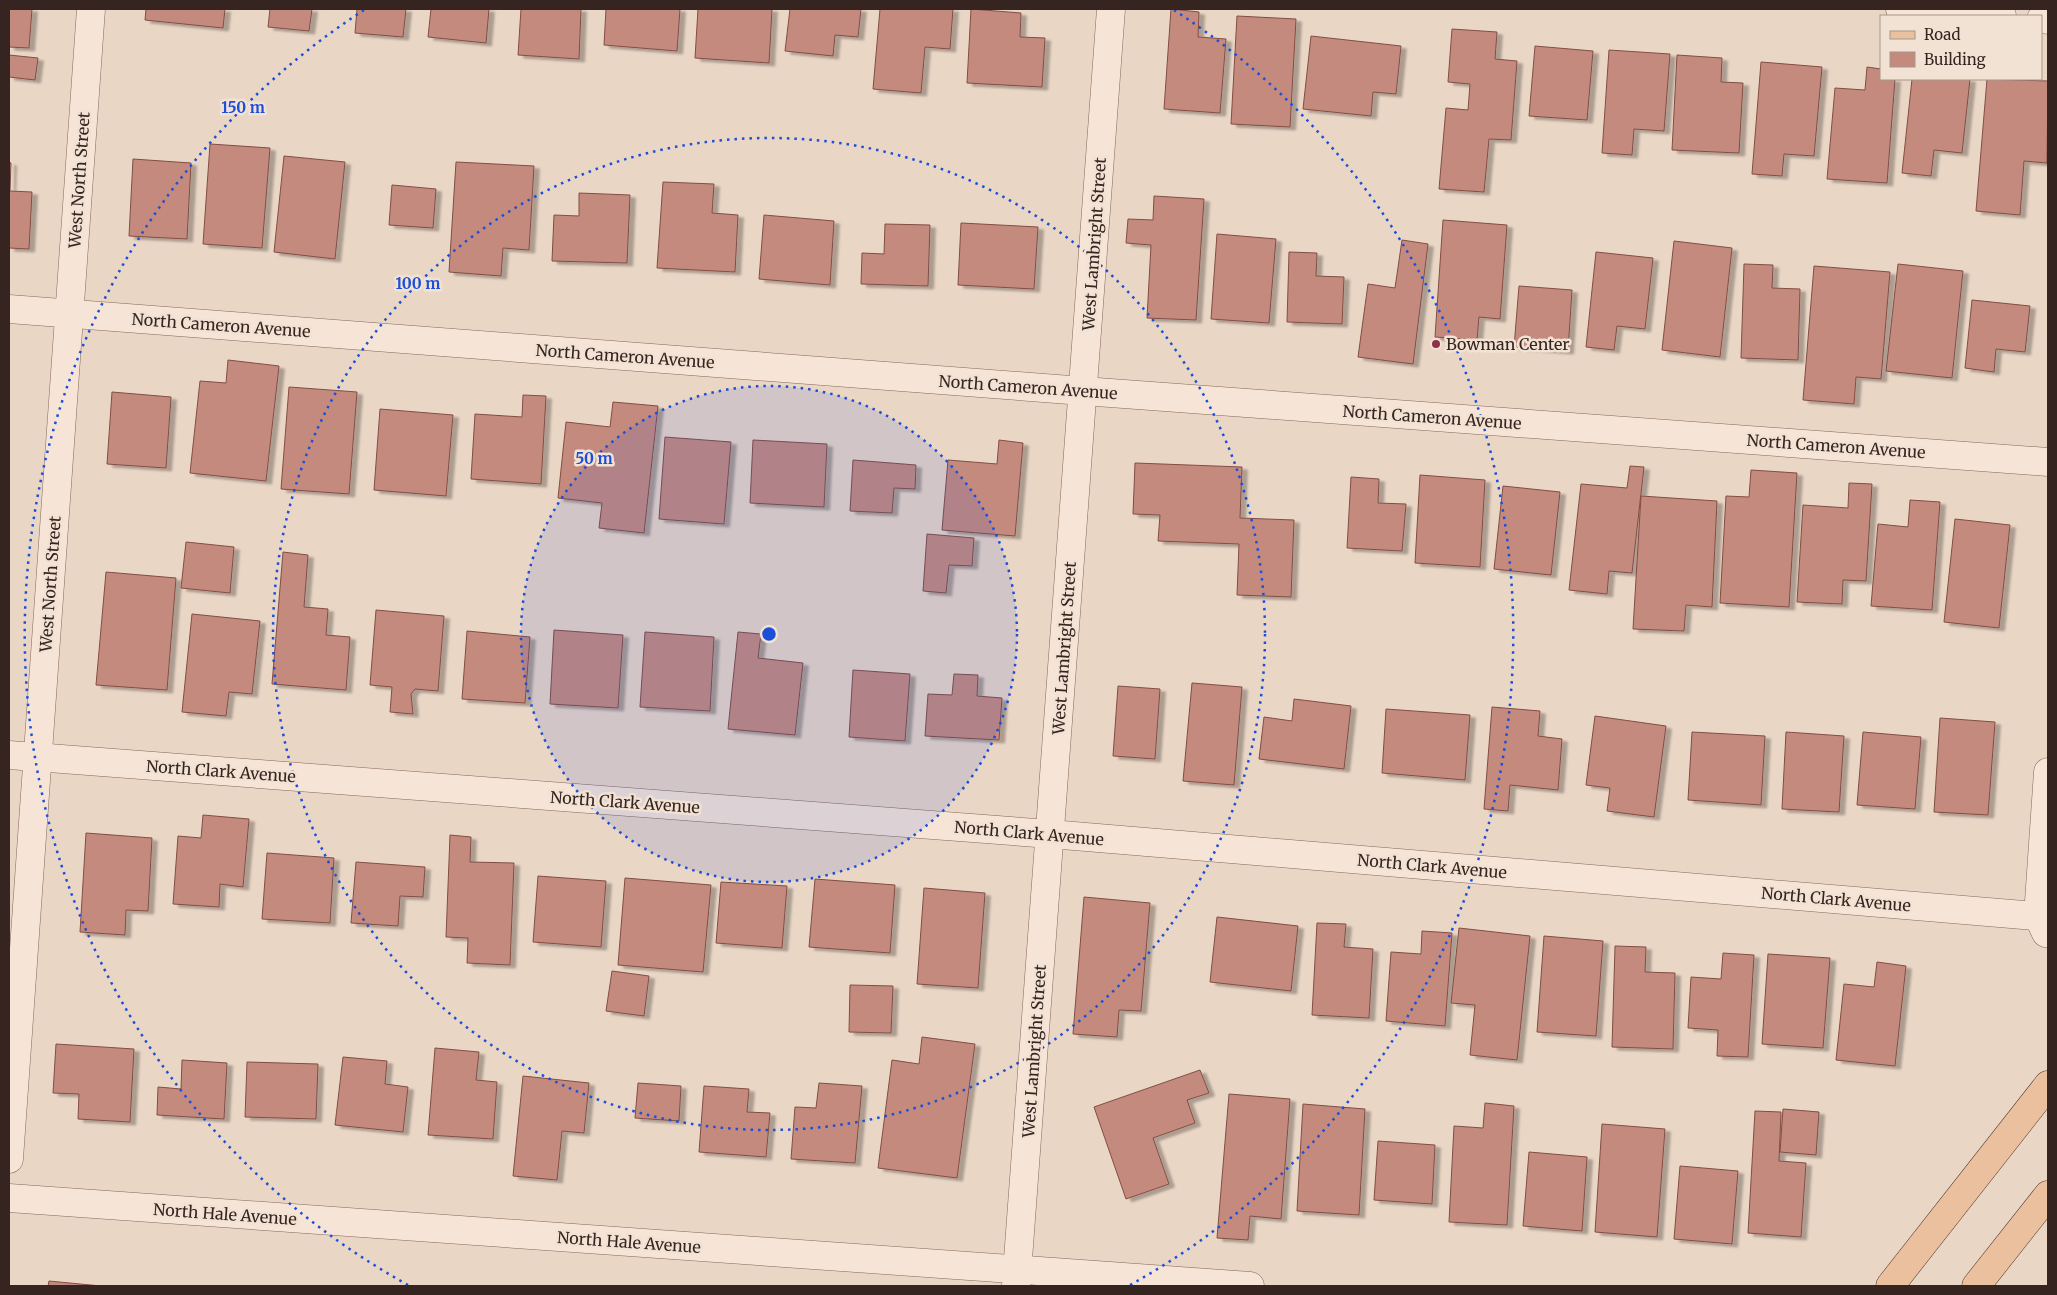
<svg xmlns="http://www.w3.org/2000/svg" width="2057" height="1295" viewBox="0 0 2057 1295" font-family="Merriweather,serif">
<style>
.building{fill:#c58a7e;stroke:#814d44;filter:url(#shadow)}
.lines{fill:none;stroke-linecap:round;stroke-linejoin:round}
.minor-casing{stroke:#84675c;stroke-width:29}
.major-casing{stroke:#523830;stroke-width:29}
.minor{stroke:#f6e5d7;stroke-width:28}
.major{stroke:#eac09f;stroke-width:28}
.ring{fill:none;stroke:#1d4ed8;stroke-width:2.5;stroke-dasharray:2.5 5}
.poi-dot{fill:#8e3149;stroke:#f2e2d4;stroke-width:2}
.labels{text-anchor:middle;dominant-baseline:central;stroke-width:5;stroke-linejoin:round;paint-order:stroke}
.street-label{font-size:16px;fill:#35241f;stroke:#f2e2d4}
.poi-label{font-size:16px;fill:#35241f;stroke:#f2e2d4;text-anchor:start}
.centre{fill:#1d4ed8;stroke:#f2e2d4;stroke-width:2.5}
.ring-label{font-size:15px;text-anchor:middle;font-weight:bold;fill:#1d4ed8;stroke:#f2e2d4;stroke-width:5;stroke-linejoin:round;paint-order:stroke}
</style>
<defs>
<filter id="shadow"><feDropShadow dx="5.5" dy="3" stdDeviation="1" flood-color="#0004"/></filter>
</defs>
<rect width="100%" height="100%" fill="#ead6c5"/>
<g class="building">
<path d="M9,9H32L29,48L9,47Z"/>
<path d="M146,9H225L223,28L145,20Z"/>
<path d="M270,9H312L309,31L268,27Z"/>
<path d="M353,9H406L403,37L355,33L357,9Z"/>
<path d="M431,9H489L486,43L428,37Z"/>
<path d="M521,9H581L579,59L518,55Z"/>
<path d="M606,9H680L677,51L604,45Z"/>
<path d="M698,9H772L769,63L695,58Z"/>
<path d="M790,9H861L858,37L835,35L833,56L785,51Z"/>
<path d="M880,9H953L950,49L925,47L921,93L873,89Z"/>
<path d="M971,9L1021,13L1020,37L1045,38L1042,87L967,83Z"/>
<path d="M1171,9L1199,12L1198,37L1226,39L1220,113L1164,109Z"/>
<path d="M1237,16L1296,19L1290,127L1231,124Z"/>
<path d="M1452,29L1497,32L1495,59L1517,61L1511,140L1489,139L1484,192L1439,189L1446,108L1468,110L1470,84L1448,82Z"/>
<path d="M1311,36L1401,46L1396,94L1373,92L1371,116L1303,109Z"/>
<path d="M1535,46L1593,51L1587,120L1529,116Z"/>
<path d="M1609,50L1670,54L1664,131L1634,129L1632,155L1602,153Z"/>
<path d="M9,55L38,58L35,80L9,77Z"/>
<path d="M1677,55L1722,58L1721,82L1743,83L1739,153L1672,150Z"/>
<path d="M1761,62L1822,67L1814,156L1784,154L1782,176L1752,174Z"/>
<path d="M1867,67L1881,69V79H1895L1887,183L1827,179L1835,88L1865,90Z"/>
<path d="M1912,79H1970L1962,153L1934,150L1931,176L1902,173Z"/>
<path d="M1987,79L2048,81L2047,163L2024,161L2020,215L1976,211Z"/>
<path d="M210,144L270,148L262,248L203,244Z"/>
<path d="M284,156L345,162L335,259L274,252Z"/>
<path d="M133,159L191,163L187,239L129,236Z"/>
<path d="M9,162L11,163L10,191L32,192L29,249L9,248Z"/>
<path d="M456,162L534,166L529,250L503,248L501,276L449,272Z"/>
<path d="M663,182L714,184L712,213L738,215L735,272L657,268Z"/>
<path d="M392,185L436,189L433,228L389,225Z"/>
<path d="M579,193L630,195L627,263L552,261L554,215L579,216Z"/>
<path d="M1154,196L1204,199L1196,320L1147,318L1151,245L1126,243L1128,219L1153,220Z"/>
<path d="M764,215L834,221L830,285L759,279Z"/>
<path d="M1443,220L1507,225L1500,319L1479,317L1477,340L1435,337Z"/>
<path d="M961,223L1038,227L1034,289L958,285Z"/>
<path d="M885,224L930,225L928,286L861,284L862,253L884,254Z"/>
<path d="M1217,234L1276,239L1269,323L1211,319Z"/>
<path d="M1402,240L1428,244L1413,364L1358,357L1368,284L1395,288Z"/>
<path d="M1674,241L1732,248L1720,357L1662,350Z"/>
<path d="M1289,252L1317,253L1316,276L1344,277L1342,324L1287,322Z"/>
<path d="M1596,252L1653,258L1645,329L1617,326L1614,350L1586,347Z"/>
<path d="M1744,264L1773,265L1772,288L1800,289L1798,360L1741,358Z"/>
<path d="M1898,264L1963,271L1952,378L1886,371Z"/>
<path d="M1814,266L1890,272L1881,379L1856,377L1854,404L1803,400Z"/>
<path d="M1519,286L1572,290L1568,351L1514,347Z"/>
<path d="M1972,300L2030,306L2025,352L1996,349L1994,372L1965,368Z"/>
<path d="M228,360L279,366L266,481L190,473L200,381L226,383Z"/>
<path d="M289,387L357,392L349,494L281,489Z"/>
<path d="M112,392L171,397L166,468L107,464Z"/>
<path d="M523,395L546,396L541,484L471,479L475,414L522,417Z"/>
<path d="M613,402L658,406L644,533L599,528L602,503L558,498L566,422L610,427Z"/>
<path d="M380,409L453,415L446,496L374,490Z"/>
<path d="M665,437L731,442L724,524L659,519Z"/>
<path d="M753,440L827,444L824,507L750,503Z"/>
<path d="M999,440L1023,443L1015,536L942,530L948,460L997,464Z"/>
<path d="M853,460L916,465L915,489L894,488L892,513L850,511Z"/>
<path d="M1135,463L1242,467L1240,518L1294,520L1291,597L1237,595L1239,544L1158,541L1160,515L1133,514Z"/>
<path d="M1630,466L1644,467L1632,573L1609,571L1607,594L1569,590L1581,484L1627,488Z"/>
<path d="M1751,470L1797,473L1789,607L1720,603L1726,496L1749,497Z"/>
<path d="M1420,475L1485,480L1480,567L1415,563Z"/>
<path d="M1351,477L1379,479L1378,503L1406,504L1402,551L1347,548Z"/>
<path d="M1849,483L1872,484L1866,581L1843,580L1842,604L1797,602L1803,505L1848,508Z"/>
<path d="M1503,486L1560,492L1551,575L1494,569Z"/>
<path d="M1641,496L1717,501L1712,607L1686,605L1684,631L1633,629Z"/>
<path d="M1910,500L1940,502L1932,610L1871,606L1878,524L1908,527Z"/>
<path d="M1955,519L2010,525L1999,628L1944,622Z"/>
<path d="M927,534L974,538L972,566L949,565L946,593L923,591Z"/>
<path d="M186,542L234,547L230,593L181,588Z"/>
<path d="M283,552L308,555L304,607L328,609L326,635L350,637L346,690L272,684Z"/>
<path d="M106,572L176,578L167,690L96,685Z"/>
<path d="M376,610L444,616L438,691L415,689L411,694L413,714L390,712L392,687L370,685Z"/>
<path d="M192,614L260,621L252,694L229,692L226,716L182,712Z"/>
<path d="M554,630L623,635L618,708L550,704Z"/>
<path d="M467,631L530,637L525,703L462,699Z"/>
<path d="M645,632L714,637L710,711L640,707Z"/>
<path d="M738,632L761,634L758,658L803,663L795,735L728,729Z"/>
<path d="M853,670L910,674L905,741L849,737Z"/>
<path d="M954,674L978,675L977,696L1002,698L999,740L925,736L928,694L952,695Z"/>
<path d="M1192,683L1242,687L1234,785L1183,781Z"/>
<path d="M1118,686L1160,689L1155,759L1113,756Z"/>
<path d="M1294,699L1351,706L1344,769L1259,759L1264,717L1292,721Z"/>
<path d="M1492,707L1540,711L1538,736L1562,739L1558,790L1510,785L1508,811L1484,809Z"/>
<path d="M1386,709L1470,715L1465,780L1382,773Z"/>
<path d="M1595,716L1666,726L1654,817L1607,811L1610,788L1586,785Z"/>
<path d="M1940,718L1995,722L1988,815L1934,812Z"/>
<path d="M1692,732L1765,736L1761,805L1688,800Z"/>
<path d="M1786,732L1844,736L1839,812L1782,809Z"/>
<path d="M1863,732L1921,737L1915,809L1857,805Z"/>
<path d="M203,815L249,819L243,887L220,884L219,907L173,904L178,836L201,838Z"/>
<path d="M86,833L152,838L148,911L126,910L125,935L80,932Z"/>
<path d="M450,835L471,837L470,862L514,863L510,965L467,963L468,938L446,937Z"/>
<path d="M267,853L334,858L330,923L262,919Z"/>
<path d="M356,862L425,867L423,897L400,896L398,926L351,923Z"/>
<path d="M538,876L606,881L601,947L533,942Z"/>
<path d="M625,878L711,885L703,972L618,965Z"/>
<path d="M815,879L895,885L890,953L809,947Z"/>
<path d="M721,882L787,886L782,948L716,943Z"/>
<path d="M924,888L985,893L978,988L917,984Z"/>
<path d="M1084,897L1150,903L1141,1011L1119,1010L1117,1037L1073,1034Z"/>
<path d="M1217,917L1298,926L1291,991L1210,982Z"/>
<path d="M1317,923L1346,924L1344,947L1373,949L1369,1018L1312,1015Z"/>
<path d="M1459,928L1530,936L1517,1060L1470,1055L1475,1005L1451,1003Z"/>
<path d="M1422,931L1452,933L1445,1026L1386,1021L1391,952L1421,954Z"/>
<path d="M1544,936L1603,941L1596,1036L1537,1032Z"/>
<path d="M1615,946L1646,947L1645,972L1675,973L1673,1049L1612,1047Z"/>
<path d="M1723,953L1754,955L1748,1057L1717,1056L1718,1030L1688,1028L1691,977L1721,979Z"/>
<path d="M1768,954L1830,958L1823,1048L1762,1044Z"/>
<path d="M1877,962L1906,966L1895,1066L1836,1060L1844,984L1874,987Z"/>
<path d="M612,971L649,976L644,1016L606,1011Z"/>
<path d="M850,985L893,986L891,1033L849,1032Z"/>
<path d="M922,1037L975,1044L957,1178L878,1168L892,1060L919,1064Z"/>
<path d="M56,1044L134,1049L130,1122L78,1119L79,1094L53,1093Z"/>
<path d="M435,1048L479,1052L476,1080L497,1082L493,1139L428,1135Z"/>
<path d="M343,1057L387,1061L385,1084L408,1087L403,1132L335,1125Z"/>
<path d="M182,1060L227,1063L224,1119L157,1115L158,1087L181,1089Z"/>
<path d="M247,1062L318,1064L316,1119L245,1117Z"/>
<path d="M1200,1070L1209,1093L1187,1100L1195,1123L1153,1138L1169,1184L1126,1199L1094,1107Z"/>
<path d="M523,1076L589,1083L584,1133L562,1131L557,1180L513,1176Z"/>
<path d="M638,1083L681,1086L679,1121L635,1118Z"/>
<path d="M819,1083L862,1086L855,1163L791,1159L795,1107L816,1108Z"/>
<path d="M704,1086L749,1089L747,1112L770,1113L766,1157L699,1152Z"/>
<path d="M1229,1094L1290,1099L1281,1219L1250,1216L1248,1240L1217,1238Z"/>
<path d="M1485,1103L1514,1106L1507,1225L1449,1222L1454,1126L1483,1128Z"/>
<path d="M1303,1104L1365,1109L1359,1215L1297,1211Z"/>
<path d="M1783,1109L1819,1112L1816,1155L1780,1152Z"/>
<path d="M1755,1111L1781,1112L1779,1161L1806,1163L1801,1237L1748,1233Z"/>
<path d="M1602,1124L1665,1129L1657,1237L1595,1232Z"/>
<path d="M1378,1141L1435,1145L1432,1204L1374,1200Z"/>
<path d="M1529,1152L1587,1157L1582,1231L1523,1226Z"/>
<path d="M1680,1166L1738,1171L1732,1244L1674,1239Z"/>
<path d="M49,1281L101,1286H48Z"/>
</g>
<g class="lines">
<defs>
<g id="minor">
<path d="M1900,9L2002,16"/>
<path d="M2041,19L2048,20"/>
<path d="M9,309L1083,391L2048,462"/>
<path d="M9,755L1050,834L2048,917"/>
<path d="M2046,933L2038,916L2048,772"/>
<path d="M9,1159L91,9"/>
<path d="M9,1198L1250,1286"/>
<path d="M1016,1286L1111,9"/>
</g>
<g id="major">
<path d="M1890,1286L2048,1085"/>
<path d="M1976,1286L2048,1195"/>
</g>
</defs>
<use href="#minor" class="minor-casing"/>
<use href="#major" class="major-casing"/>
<use href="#minor" class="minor"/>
<use href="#major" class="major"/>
</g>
<circle cx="769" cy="634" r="248" fill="#1d4ed8" fill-opacity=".12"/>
<g class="ring">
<circle cx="769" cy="634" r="248"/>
<circle cx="769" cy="634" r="496"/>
<path d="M408 1285A744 744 0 0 1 364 10M1174 10A744 744 0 0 1 1130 1285"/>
</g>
<circle class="poi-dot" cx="1436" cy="344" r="5"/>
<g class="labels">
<g class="street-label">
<text transform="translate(79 180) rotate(-86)">West North Street</text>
<text transform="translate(1094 244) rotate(-86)">West Lambright Street</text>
<text transform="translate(221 325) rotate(4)">North Cameron Avenue</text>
<text transform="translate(625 356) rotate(4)">North Cameron Avenue</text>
<text transform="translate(1028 387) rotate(4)">North Cameron Avenue</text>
<text transform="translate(1432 417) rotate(4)">North Cameron Avenue</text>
<text transform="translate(1836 446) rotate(4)">North Cameron Avenue</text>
<text transform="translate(50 584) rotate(-86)">West North Street</text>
<text transform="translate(1064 648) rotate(-86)">West Lambright Street</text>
<text transform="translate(221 771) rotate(4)">North Clark Avenue</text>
<text transform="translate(625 802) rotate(4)">North Clark Avenue</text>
<text transform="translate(1029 833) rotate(5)">North Clark Avenue</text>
<text transform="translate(1432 866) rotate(5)">North Clark Avenue</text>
<text transform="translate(1836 899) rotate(5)">North Clark Avenue</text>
<text transform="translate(1034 1051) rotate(-86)">West Lambright Street</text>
<text transform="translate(225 1214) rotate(4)">North Hale Avenue</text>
<text transform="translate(629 1242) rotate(4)">North Hale Avenue</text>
</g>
<g class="poi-label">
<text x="1446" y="344">Bowman Center</text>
</g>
</g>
<circle cx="769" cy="634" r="8" class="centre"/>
<g class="ring-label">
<text x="243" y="113">150 m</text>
<text x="418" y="289">100 m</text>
<text x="594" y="464">50 m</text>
</g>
<rect width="2057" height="1295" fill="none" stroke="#35241f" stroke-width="20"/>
<rect x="1880" y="15" width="162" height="65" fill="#f2e2d4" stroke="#a6968c"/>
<rect x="1890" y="31" width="25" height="8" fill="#eac09f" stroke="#a6968c"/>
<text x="1924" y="40" font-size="15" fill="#35241f">Road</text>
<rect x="1890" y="52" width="25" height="15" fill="#c58a7e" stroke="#a6968c"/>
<text x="1924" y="65" font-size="15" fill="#35241f">Building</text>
</svg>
